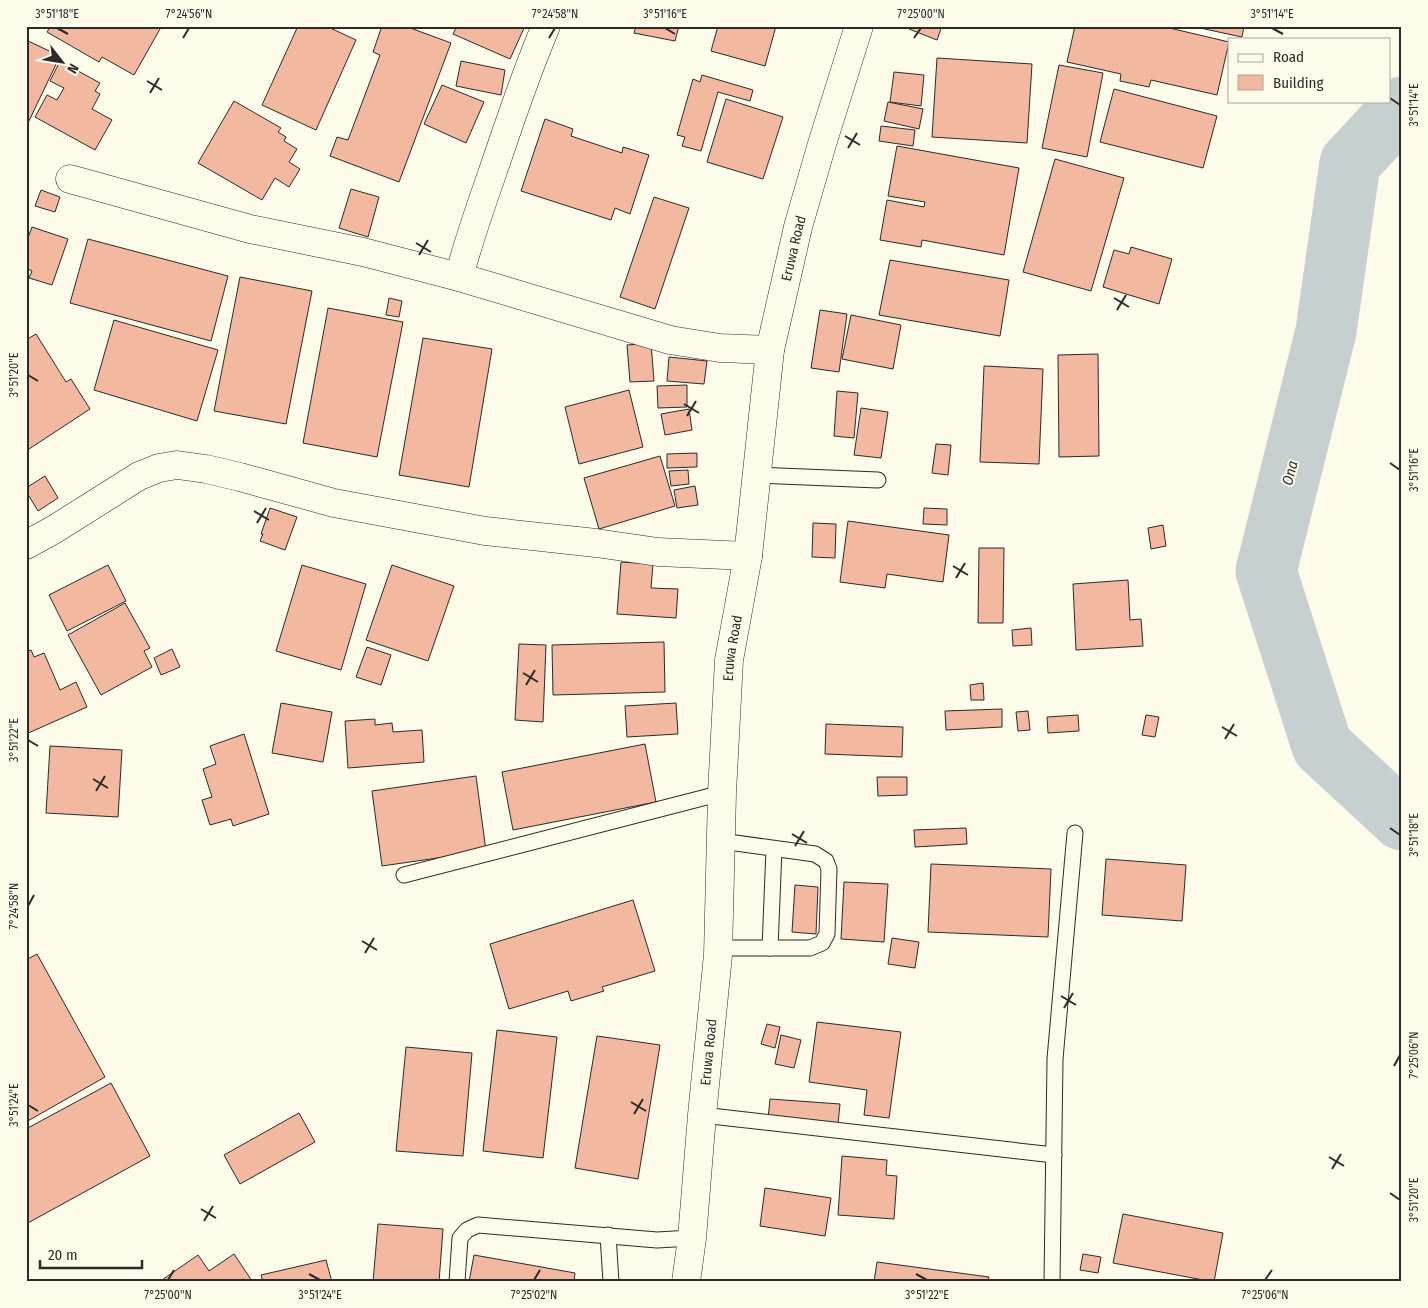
<svg xmlns="http://www.w3.org/2000/svg" width="1428" height="1308" viewBox="0 0 1428 1308" font-family="'Fira Sans Condensed',sans-serif">
<style>
.lines{fill:none;stroke-linecap:round;stroke-linejoin:round}
.river{stroke:#c7d0d0;stroke-width:61}
.building{fill:#f2b8a0;stroke:#2b2b2b}
.service-casing{stroke:#2b2b2b;stroke-width:17}
.minor-casing{stroke:#2b2b2b;stroke-width:29}
.secondary-casing{stroke:#2b2b2b;stroke-width:29}
.service{stroke:#fdfbea;stroke-width:15}
.minor{stroke:#fdfbea;stroke-width:28}
.secondary{stroke:#fdfbea;stroke-width:28}
.ticks{fill:none;stroke:#2b2b2b;stroke-width:2}
.labels{text-anchor:middle;dominant-baseline:central;stroke-width:4;stroke-linejoin:round;paint-order:stroke}
.street-label{font-size:14px;fill:#2b2b2b;stroke:#fdfbea}
.water-label{font-size:15px;font-style:italic;fill:#2b2b2b;stroke:#fdfbea}
.neatline{fill:none;stroke:#2b2b2b;stroke-width:2}
.ticks-label{font-size:12px;text-anchor:middle;fill:#2b2b2b}
</style>
<rect width="100%" height="100%" fill="#fdfbea"/>
<g class="lines">
<path class="river" d="M1402,107L1350,163L1326,331L1266,571L1322,746L1402,820"/>
</g>
<g class="building">
<path d="M51,26H155L160,29L134,75L102,57L99,62L47,32Z"/>
<path d="M298,26H326L356,40L316,130L262,105Z"/>
<path d="M382,26H405L451,43L399,182L330,156L337,137L348,140L380,55L373,52Z"/>
<path d="M457,26H525L510,59L453,34Z"/>
<path d="M636,26H679L675,41L634,33Z"/>
<path d="M718,26H776L765,66L711,51Z"/>
<path d="M910,26H942L937,40L909,29Z"/>
<path d="M1075,26H1161L1229,42L1217,95L1151,80L1149,87L1120,81L1121,74L1067,62Z"/>
<path d="M1201,26H1244L1242,37L1200,28Z"/>
<path d="M26,40L60,56L27,125H26Z"/>
<path d="M937,58L1032,64L1027,143L932,137Z"/>
<path d="M60,61L100,83L95,91L100,94L92,109L112,120L95,150L35,117L47,95L57,100L64,88L50,81Z"/>
<path d="M461,61L505,70L501,95L456,86Z"/>
<path d="M1059,65L1103,73L1087,157L1042,148Z"/>
<path d="M894,72L924,75L921,106L890,102Z"/>
<path d="M702,75L753,90L750,101L718,92L701,151L682,146L685,137L677,135L693,79L700,82Z"/>
<path d="M442,85L484,102L466,143L424,124Z"/>
<path d="M1114,89L1217,116L1203,168L1100,142Z"/>
<path d="M726,99L783,117L763,179L707,162Z"/>
<path d="M234,101L281,128L278,132L286,137L284,141L297,149L289,162L300,169L289,187L275,178L262,200L198,163Z"/>
<path d="M888,102L923,109L919,129L884,121Z"/>
<path d="M545,119L573,129L571,136L622,153L623,147L649,155L630,214L615,208L611,220L521,191Z"/>
<path d="M881,126L915,130L913,146L879,141Z"/>
<path d="M897,146L1019,168L1004,255L922,240L921,247L880,240L887,200L924,207L925,202L888,196Z"/>
<path d="M1055,159L1124,178L1091,291L1023,272Z"/>
<path d="M351,189L379,197L368,237L339,228Z"/>
<path d="M41,190L60,197L55,212L35,206Z"/>
<path d="M654,197L689,208L655,309L620,297Z"/>
<path d="M32,227L68,239L52,285L29,278L32,271L26,268L28,262H26V243Z"/>
<path d="M88,239L228,276L211,341L70,303Z"/>
<path d="M1131,247L1172,259L1159,304L1103,287L1114,250L1129,254Z"/>
<path d="M890,260L1009,280L1000,336L879,315Z"/>
<path d="M240,277L312,291L286,424L214,411Z"/>
<path d="M389,298L402,301L399,317L386,315Z"/>
<path d="M328,308L403,322L377,457L303,443Z"/>
<path d="M820,310L847,314L839,372L811,368Z"/>
<path d="M851,315L901,325L893,369L842,359Z"/>
<path d="M114,320L218,350L197,421L94,390Z"/>
<path d="M36,334L66,382L71,379L90,409L26,451V340Z"/>
<path d="M423,338L492,349L469,487L399,475Z"/>
<path d="M651,343L654,381L630,382L627,345Z"/>
<path d="M1098,354L1099,456L1059,457L1058,355Z"/>
<path d="M669,357L707,361L704,384L667,381Z"/>
<path d="M984,366L1043,369L1039,464L980,462Z"/>
<path d="M687,385V407L658,408L657,386Z"/>
<path d="M629,390L643,447L579,464L565,407Z"/>
<path d="M837,391L858,393L854,438L834,436Z"/>
<path d="M861,408L888,412L881,458L854,455Z"/>
<path d="M689,409L692,430L665,435L661,414Z"/>
<path d="M936,444L951,445L948,475L932,473Z"/>
<path d="M697,453V467L667,468V454Z"/>
<path d="M660,456L675,506L599,529L584,478Z"/>
<path d="M688,470L689,484L671,486L669,471Z"/>
<path d="M45,476L58,498L38,511L26,491V488Z"/>
<path d="M695,486L698,505L677,508L674,490Z"/>
<path d="M270,508L297,517L285,550L260,541L263,534H261Z"/>
<path d="M924,508L947,509V525L923,524Z"/>
<path d="M848,521L949,535L943,582L887,574L885,588L840,582Z"/>
<path d="M813,523L836,524L835,558L812,557Z"/>
<path d="M1163,525L1166,546L1151,549L1148,528Z"/>
<path d="M979,548H1004L1003,623H978Z"/>
<path d="M621,562L653,564L651,588L678,589L676,618L617,614Z"/>
<path d="M108,565L126,601L67,631L49,595Z"/>
<path d="M302,565L366,584L341,670L276,651Z"/>
<path d="M392,565L454,586L428,661L366,640Z"/>
<path d="M1128,580L1130,620L1141,619L1143,646L1076,650L1073,584Z"/>
<path d="M125,603L150,648L144,651L152,667L101,695L68,635Z"/>
<path d="M1031,628L1032,645L1013,646L1012,630Z"/>
<path d="M664,642L665,692L553,695L552,645Z"/>
<path d="M519,644L546,645L543,722L515,720Z"/>
<path d="M367,647L391,655L381,685L356,677Z"/>
<path d="M172,649L180,667L161,675L154,658Z"/>
<path d="M31,650L34,657L44,653L60,690L76,682L87,707L26,734V652Z"/>
<path d="M983,683L984,700H971L970,685Z"/>
<path d="M281,703L332,712L323,762L272,753Z"/>
<path d="M676,703L678,734L627,737L625,706Z"/>
<path d="M1002,709V727L946,730L945,711Z"/>
<path d="M1028,711L1030,730L1018,731L1016,712Z"/>
<path d="M1078,715L1079,731L1048,733L1047,717Z"/>
<path d="M1146,715L1159,717L1155,737L1142,735Z"/>
<path d="M375,719V725L392,723L393,732L422,730L424,762L348,768L345,721Z"/>
<path d="M826,724L903,727L902,757L825,754Z"/>
<path d="M244,734L269,814L233,826L231,819L210,825L202,800L212,797L203,769L216,764L210,746Z"/>
<path d="M645,744L656,802L513,830L502,772Z"/>
<path d="M50,746L122,750L118,817L46,813Z"/>
<path d="M476,776L486,851L382,866L372,791Z"/>
<path d="M877,777H907V795L878,796Z"/>
<path d="M966,828L967,844L915,847L914,830Z"/>
<path d="M1106,859L1186,865L1182,921L1102,915Z"/>
<path d="M931,864L1051,869L1048,937L928,932Z"/>
<path d="M844,882L888,884L884,942L841,939Z"/>
<path d="M795,885L818,887L816,934L792,932Z"/>
<path d="M633,900L655,971L602,987L604,991L571,1001L568,991L509,1009L490,944Z"/>
<path d="M892,938L919,942L915,968L888,964Z"/>
<path d="M37,954L105,1077L26,1122V960Z"/>
<path d="M817,1022L901,1032L889,1118L864,1115L867,1090L809,1082Z"/>
<path d="M767,1024L780,1027L775,1048L761,1044Z"/>
<path d="M497,1030L557,1037L543,1158L483,1151Z"/>
<path d="M781,1035L801,1040L794,1068L775,1064Z"/>
<path d="M597,1036L660,1045L638,1179L575,1168Z"/>
<path d="M406,1047L472,1053L463,1156L396,1151Z"/>
<path d="M111,1083L150,1156L26,1224V1129Z"/>
<path d="M770,1099L840,1104L838,1124L768,1119Z"/>
<path d="M299,1113L315,1142L240,1184L224,1155Z"/>
<path d="M842,1156L887,1160L886,1175L897,1176L894,1219L838,1215Z"/>
<path d="M765,1188L831,1198L825,1236L760,1226Z"/>
<path d="M1123,1214L1223,1233L1214,1282L1113,1263Z"/>
<path d="M378,1224L443,1229L439,1282H373Z"/>
<path d="M234,1254L252,1281L250,1282H159L198,1255L209,1271Z"/>
<path d="M1083,1254L1101,1257L1098,1273L1080,1270Z"/>
<path d="M474,1255L575,1273L574,1282H469Z"/>
<path d="M326,1260L332,1282H263L261,1275Z"/>
<path d="M877,1262L989,1277L988,1282H874Z"/>
</g>
<g class="lines">
<defs>
<g id="service">
<path d="M757,475L878,480"/>
<path d="M404,875L722,793"/>
<path d="M718,948H810L822,943L827,934L829,869L826,861L815,854L721,841"/>
<path d="M770,948L774,849"/>
<path d="M702,1115L1054,1155"/>
<path d="M608,1235L611,1282"/>
<path d="M457,1282L460,1238L467,1230L478,1225L657,1240L692,1238"/>
<path d="M1052,1282L1055,1059L1075,833"/>
</g>
<g id="minor">
<path d="M70,179L250,229L363,252L459,277L670,340L720,348L770,350"/>
<path d="M459,277C468,242 480,208 492,174C509,124 525,75 546,26"/>
<path d="M26,545L55,529L139,476L159,468L177,465L206,469L240,477L334,503L485,531L596,543L658,552L748,556"/>
</g>
<g id="secondary">
<path id="s1" d="M686,1282L692,1238L702,1115L718,955L722,793L729,660L748,556L770,350L798,227L822,144L859,26"/>
</g>
</defs>
<use href="#service" class="service-casing"/>
<use href="#minor" class="minor-casing"/>
<use href="#secondary" class="secondary-casing"/>
<use href="#service" class="service"/>
<use href="#minor" class="minor"/>
<use href="#secondary" class="secondary"/>
</g>
<path class="ticks" d="M57,28L68,34M665,28L675,34M1272,28L1283,34M183,38L189,28M549,38L555,28M914,38L921,28M147,81L162,90M150,93L159,78M1390,98L1400,105M845,136L860,145M848,148L857,133M416,243L431,252M419,255L428,240M1114,298L1129,307M1117,310L1126,295M28,375L38,381M684,404L699,413M687,416L696,401M1390,463L1400,470M254,511L269,520M257,523L266,508M953,566L968,575M956,578L965,563M523,673L538,682M526,685L535,670M1222,727L1237,736M1225,739L1234,724M28,740L38,746M93,779L108,788M96,791L105,776M1390,828L1400,835M792,834L807,843M795,846L804,831M28,906L34,895M362,941L377,950M365,953L374,938M1061,996L1076,1005M1064,1008L1073,993M1394,1066L1400,1055M631,1102L646,1111M28,1105L38,1111M634,1114L643,1099M1329,1157L1344,1166M1332,1169L1341,1154M1390,1193L1400,1200M201,1209L216,1218M204,1221L213,1206M309,1274L320,1280M916,1274L927,1280M168,1280L174,1270M534,1280L540,1270M1265,1280L1272,1270"/>
<g class="labels">
<g class="street-label">
<text stroke="none"><textPath href="#s1" startOffset="1041">Eruwa Road</textPath></text>
<text stroke="none"><textPath href="#s1" startOffset="636">Eruwa Road</textPath></text>
<text stroke="none"><textPath href="#s1" startOffset="231">Eruwa Road</textPath></text>
</g>
<g class="water-label">
<text transform="translate(1290 473) rotate(-76)">Ona</text>
</g>
</g>
<rect width="1428" height="1308" fill="none" stroke="#fdfbea" stroke-width="55"/>
<rect x="1228" y="38" width="162" height="65" fill="#fdfbea" stroke="#a9a89e"/>
<rect x="1238" y="54" width="25" height="8" fill="#fdfbea" stroke="#a9a89e"/>
<text x="1273" y="62" font-size="15" fill="#2b2b2b">Road</text>
<rect x="1238" y="75" width="25" height="15" fill="#f2b8a0" stroke="#a9a89e"/>
<text x="1273" y="88" font-size="15" fill="#2b2b2b">Building</text>
<g transform="translate(62 62) rotate(121)" stroke="#fdfbea" stroke-width="4" paint-order="stroke">
<path d="M0-4L9 19L0 12L-9 19Z" fill="#2b2b2b"/>
<text y="-8" font-size="14" font-weight="bold" text-anchor="middle" fill="#2b2b2b">N</text>
</g>
<path d="M40 1260v8h102v-8" fill="none" stroke="#2b2b2b" stroke-width="2.5"/>
<text x="48" y="1260" font-size="15" fill="#2b2b2b" stroke="#fdfbea" stroke-width="4" paint-order="stroke">20 m</text>
<rect x="28" y="28" width="1372" height="1252" class="neatline"/>
<g class="ticks-label">
<text x="57" y="18">3°51'18"E</text>
<text x="189" y="18">7°24'56"N</text>
<text x="555" y="18">7°24'58"N</text>
<text x="665" y="18">3°51'16"E</text>
<text x="921" y="18">7°25'00"N</text>
<text x="1272" y="18">3°51'14"E</text>
<text transform="translate(1414 105) rotate(-90)" y="4">3°51'14"E</text>
<text transform="translate(14 375) rotate(-90)" y="4">3°51'20"E</text>
<text transform="translate(1414 470) rotate(-90)" y="4">3°51'16"E</text>
<text transform="translate(14 740) rotate(-90)" y="4">3°51'22"E</text>
<text transform="translate(1414 835) rotate(-90)" y="4">3°51'18"E</text>
<text transform="translate(14 906) rotate(-90)" y="4">7°24'58"N</text>
<text transform="translate(1414 1055) rotate(-90)" y="4">7°25'06"N</text>
<text transform="translate(14 1105) rotate(-90)" y="4">3°51'24"E</text>
<text transform="translate(1414 1200) rotate(-90)" y="4">3°51'20"E</text>
<text x="168" y="1299">7°25'00"N</text>
<text x="320" y="1299">3°51'24"E</text>
<text x="534" y="1299">7°25'02"N</text>
<text x="927" y="1299">3°51'22"E</text>
<text x="1265" y="1299">7°25'06"N</text>
</g>
</svg>
